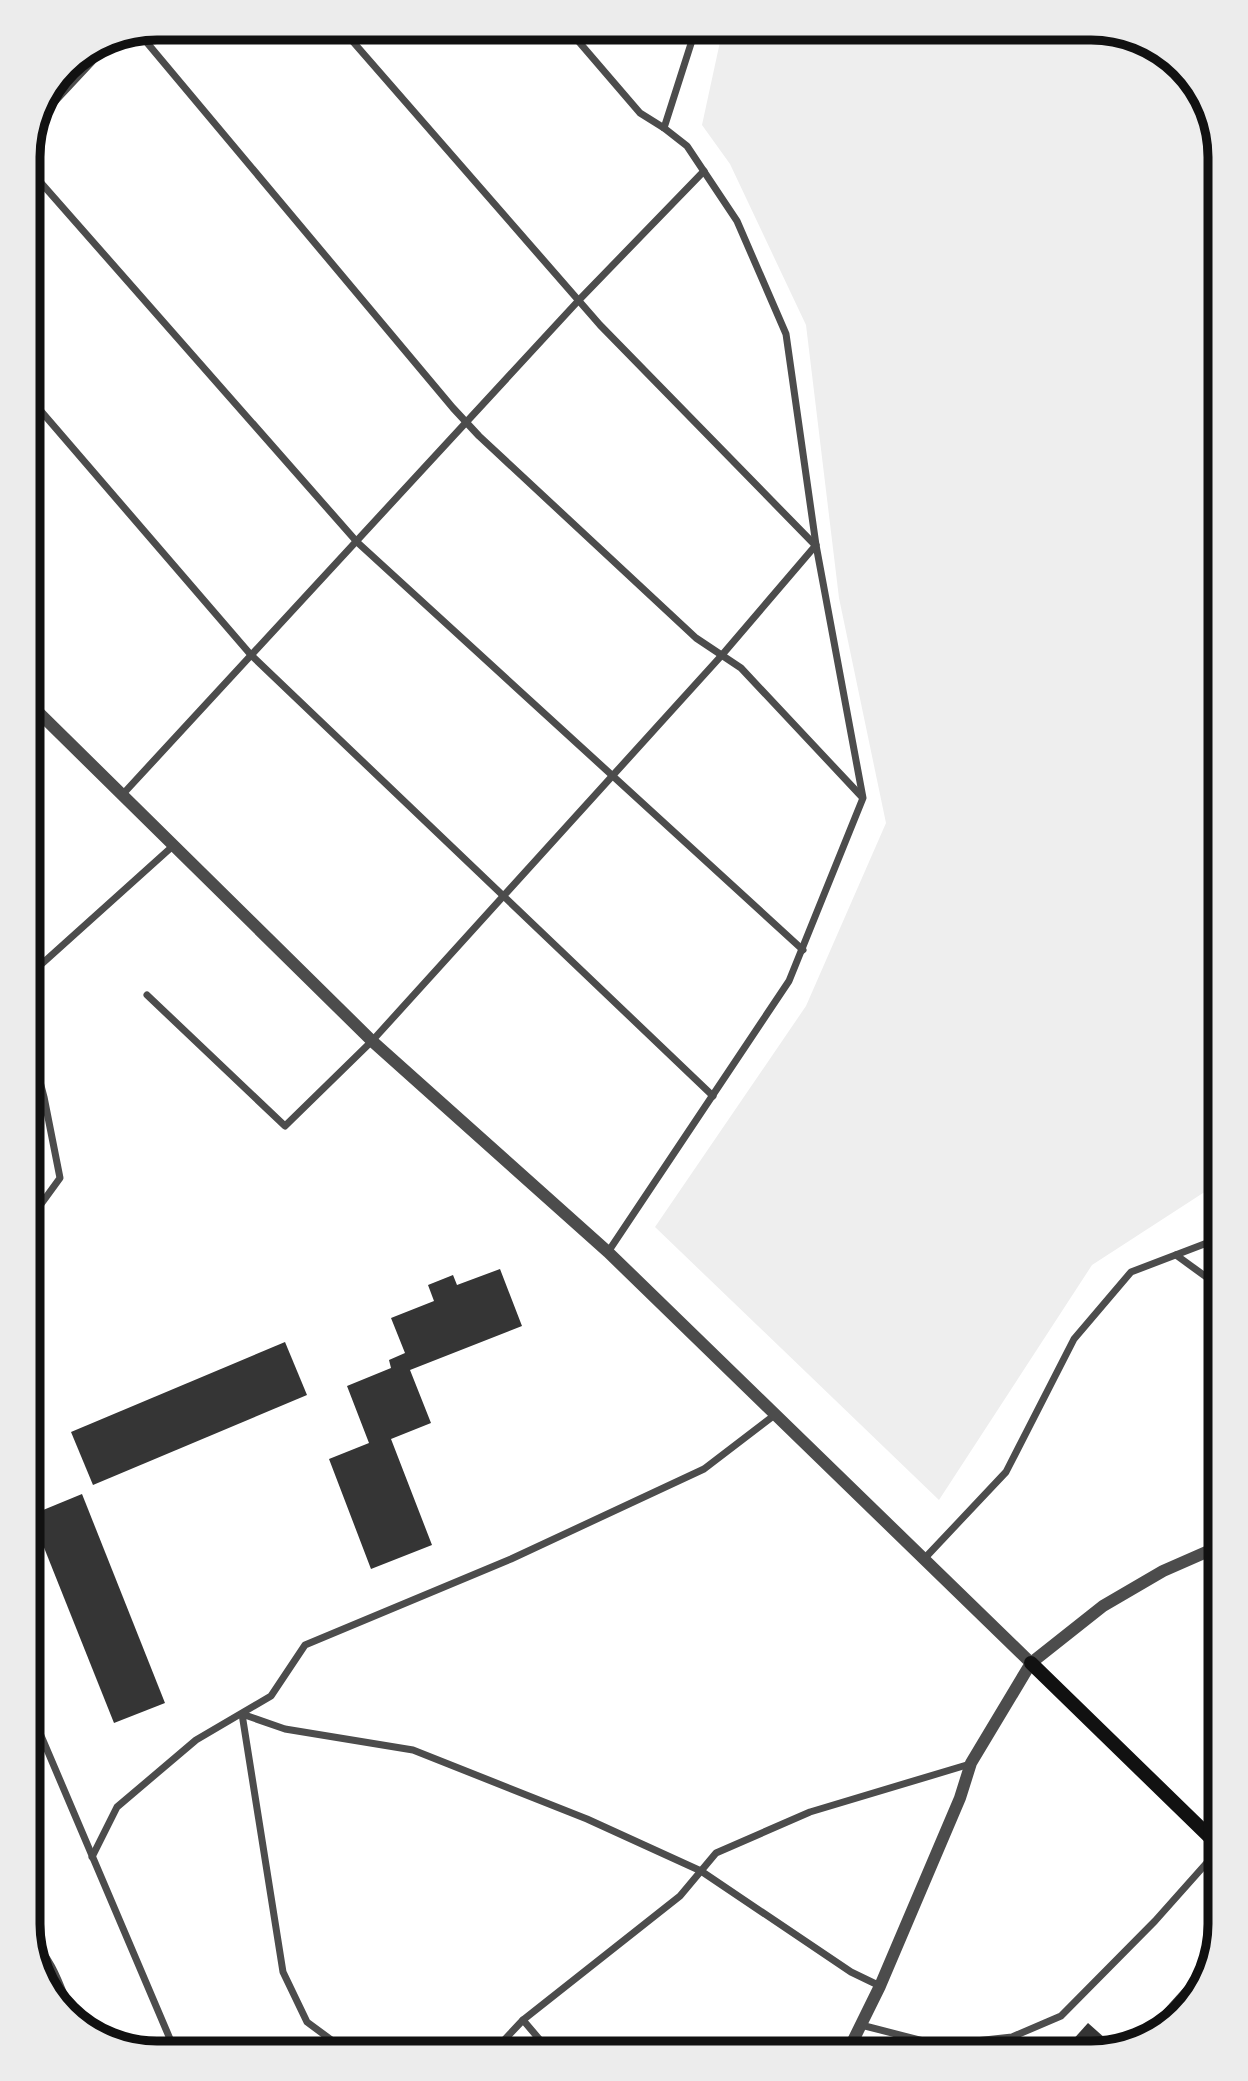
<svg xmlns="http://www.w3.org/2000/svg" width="1248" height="2081" viewBox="0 0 1248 2081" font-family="Figtree,sans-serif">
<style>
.green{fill:#eee}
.building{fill:#353535}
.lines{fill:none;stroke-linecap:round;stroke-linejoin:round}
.path{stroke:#111;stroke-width:4.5}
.service{stroke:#4c4c4c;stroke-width:5}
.minor{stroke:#4c4c4c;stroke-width:7}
.tertiary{stroke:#4c4c4c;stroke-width:12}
.secondary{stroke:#111;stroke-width:14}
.rim{fill:none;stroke:#111;stroke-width:9}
</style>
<rect width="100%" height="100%" fill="#fff"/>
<path class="green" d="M723,28H1100L1163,50L1207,100L1220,157V1182L1092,1265L939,1500L655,1227L806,1006L886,823L839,598L806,325L730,164L702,125Z"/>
<g class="building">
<path d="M500,1269L522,1326L410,1370L431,1423L391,1439L432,1545L371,1569L329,1459L369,1443L347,1386L391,1368L389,1360L405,1353L391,1318L434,1301L428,1285L453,1275L457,1285Z"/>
<path d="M285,1342L307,1395L93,1485L71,1432Z"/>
<path d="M28,1391L41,1421L28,1426Z"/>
<path d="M82,1494L165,1703L114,1723L31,1515Z"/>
<path d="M1198,1972L1204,1978L1198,1995L1170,2020L1161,2013Z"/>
<path d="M1088,2023L1115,2047L1091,2053H1061Z"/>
</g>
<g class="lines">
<path class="path" d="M1126,2035L1135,2043"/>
<path class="service" d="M31,1939C55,1958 63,1992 75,2019"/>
<g class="minor">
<path d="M341,28L600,325L815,545"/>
<path d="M567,28L640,113L664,128L687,146L737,221L786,334L816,545L863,798L789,981L608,1252"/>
<path d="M138,32L453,408L479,436L696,638L741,668L862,797"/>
<path d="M45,112L116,36"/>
<path d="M664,128L696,28"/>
<path d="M28,168L357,542L803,950"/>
<path d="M28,396L251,655L713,1096"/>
<path d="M123,794L579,300L704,171"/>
<path d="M147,995L285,1126L372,1041L722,655L816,545"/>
<path d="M28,1008L35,970L174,845"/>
<path d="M28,1222L60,1178L44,1097L28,1035"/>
<path d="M1176,1255L1220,1287"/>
<path d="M924,1559L1006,1472L1074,1339L1131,1272L1220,1238"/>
<path d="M28,1705L176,2053"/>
<path d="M92,1857L117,1807L196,1740L271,1696L305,1645L511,1559L704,1469L776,1414"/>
<path d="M523,2020L551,2053"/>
<path d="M861,2025L939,2045L1012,2037L1061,2016L1155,1921L1220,1848"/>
<path d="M349,2053L307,2022L283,1972L242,1714L285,1729L413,1750L587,1819L701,1871L851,1972L880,1986"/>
<path d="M492,2053L523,2020L680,1896L716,1853L810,1812L970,1764"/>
</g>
<g class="tertiary">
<path d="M28,702L372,1041L608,1252L1031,1663"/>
<path d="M847,2053L880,1986L960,1798L971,1763L1031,1663L1103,1606L1163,1571L1220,1546"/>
</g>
<path class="secondary" d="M1031,1663L1220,1847"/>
</g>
<path d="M0 0H1248V2081H0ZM157 40H1091A117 117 0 0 1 1208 157V1924A117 117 0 0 1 1091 2041H157A117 117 0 0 1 40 1924V157A117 117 0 0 1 157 40Z" fill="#ececec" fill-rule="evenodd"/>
<path class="rim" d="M157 40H1091A117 117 0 0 1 1208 157V1924A117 117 0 0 1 1091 2041H157A117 117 0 0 1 40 1924V157A117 117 0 0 1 157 40Z"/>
</svg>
